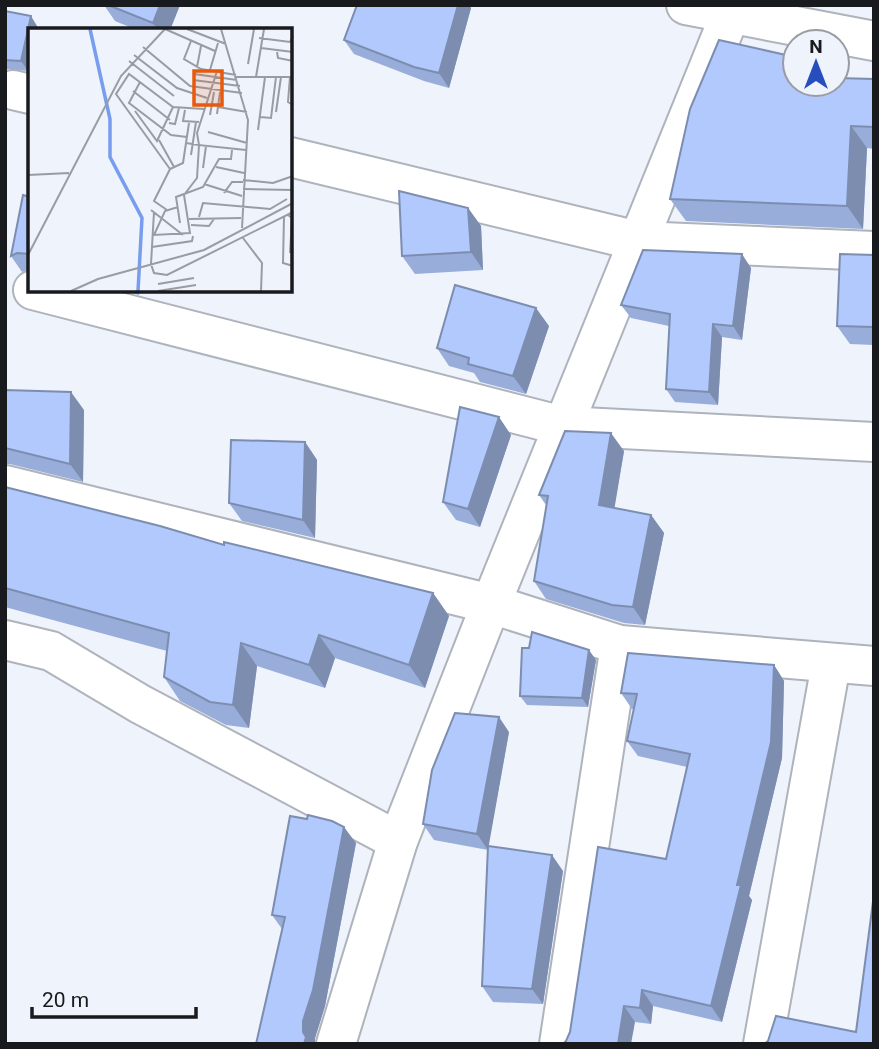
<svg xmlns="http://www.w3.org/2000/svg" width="879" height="1049" viewBox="0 0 879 1049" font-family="Roboto,sans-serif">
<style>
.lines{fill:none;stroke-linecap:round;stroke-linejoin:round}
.minor-casing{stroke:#aeb3bc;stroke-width:42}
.minor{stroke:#fff;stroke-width:38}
.wall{fill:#98add9}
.shaded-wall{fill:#7c8db0}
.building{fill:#b1c9fc;stroke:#7c8db0;stroke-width:2}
.inset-river{fill:none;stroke:#789dee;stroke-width:3.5}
.inset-road{fill:none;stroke:#999ca3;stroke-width:2}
.view{fill:#e8590c;fill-opacity:0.15;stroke:#e8590c;stroke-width:3.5}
.inset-edge{fill:none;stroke:#191a1e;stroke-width:3.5}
</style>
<rect width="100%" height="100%" fill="#eef3fc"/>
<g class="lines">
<defs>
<g id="minor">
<path d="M686,5L874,41"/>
<path d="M13,90L30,94"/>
<path d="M290,157L638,241L874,251"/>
<path d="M33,290L563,426L874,442"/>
<path d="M5,485L491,604L620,645L874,666"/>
<path d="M5,640L51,651L140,704L398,841"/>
<path d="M336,1044L398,841L491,604L730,15"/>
<path d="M559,1044L620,645"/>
<path d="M763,1044L831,664"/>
</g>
</defs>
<use href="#minor" class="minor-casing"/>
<use href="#minor" class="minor"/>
</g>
<g class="wall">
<path d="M104,5H180L170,30H137L115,21Z"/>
<path d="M357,5H469L471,8L449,88L424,81L354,54L344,40Z"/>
<path d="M5,11L37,26L28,71L7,69L5,70Z"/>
<path d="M874,79V149L867,148L863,229L686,221L670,199L795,84Z"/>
<path d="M30,197V269L22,272L11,256Z"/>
<path d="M468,208L481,226L483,270L415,274L402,256Z"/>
<path d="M874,255V345L850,344L837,326Z"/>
<path d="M751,268L742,340L722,337L718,405L675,402L666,389L669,326L631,318L621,305Z"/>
<path d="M123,290H140L139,295Z"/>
<path d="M549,326L526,394L480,382L474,373L449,366L437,348Z"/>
<path d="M5,390L84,410L83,482L10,464H5Z"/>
<path d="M511,435L480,527L456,520L443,502Z"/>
<path d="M305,442L317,460L315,538L242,521L229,503Z"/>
<path d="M624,451L614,508L651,515L664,533L645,625L624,623L546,599L534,581L546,505L539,495Z"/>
<path d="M5,487L224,545L433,593L449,616L425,688L335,658L325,688L257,666L249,728L226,725L180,701L164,677L167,651L5,607Z"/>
<path d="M596,660L588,707L527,705L520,696Z"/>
<path d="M774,665L784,681L782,758L749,896L752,900L722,1022L653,1006L651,1024L635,1022L566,1041L666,859L687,767L638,756L627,741L634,709H632L621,693Z"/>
<path d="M509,732L488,846L563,871L543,1004L493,1002L482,986L488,850L434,840L423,824Z"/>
<path d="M356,843L325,1006L315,1038L282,929L272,915Z"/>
</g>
<g class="shaded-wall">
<path d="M160,5H180L170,30H158L153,23Z"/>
<path d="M458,5H469L471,8L449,88L439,73Z"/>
<path d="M31,16L37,26V30H30V61L28,71L21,61Z"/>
<path d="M851,126L867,148L863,229L847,206Z"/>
<path d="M468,208L481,226L483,270L471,252Z"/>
<path d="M742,254L751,268L742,340L733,326Z"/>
<path d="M536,308L549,326L526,394L513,376Z"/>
<path d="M713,324L722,337L718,405L709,392Z"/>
<path d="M71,392L84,410L83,482L70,464Z"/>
<path d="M499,417L511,435L480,527L468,509Z"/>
<path d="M611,433L624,451L612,523L599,505Z"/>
<path d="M305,442L317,460L315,538L303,520Z"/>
<path d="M651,515L664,533L645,625L633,607Z"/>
<path d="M433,593L449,616L425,688L409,665Z"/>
<path d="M319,635L335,658L325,688L309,665Z"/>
<path d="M241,643L257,666L249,728L233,705Z"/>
<path d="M589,650L596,660L588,707L582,698Z"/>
<path d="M774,665L784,681L782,758L749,896L752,900L722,1022L711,1006Z"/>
<path d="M499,717L509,732L488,850L477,834Z"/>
<path d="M344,827L356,843L325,1006L315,1038V1044H304L303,1021Z"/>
<path d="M552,855L563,871L543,1004L532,989Z"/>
<path d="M642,990L653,1006L651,1024L640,1008Z"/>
<path d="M624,1006L635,1022L631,1044H618Z"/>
</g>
<g class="building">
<path d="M108,5H160L153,23Z"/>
<path d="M357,5H458L439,73L414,67L344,40Z"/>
<path d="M5,11L31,16L21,61L5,60Z"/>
<path d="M719,40L795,57V84H837V78L874,79V127L851,126L847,206L670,199L690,109Z"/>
<path d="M399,191L468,208L471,252L402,256Z"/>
<path d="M23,195L30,197V254L17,253L11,256Z"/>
<path d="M643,250L742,254L733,326L713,324L709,392L666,389L670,314L621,305Z"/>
<path d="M840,254L874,255V327L837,326Z"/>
<path d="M455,285L536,308L513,376L468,364L469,358L437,348Z"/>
<path d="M5,390L71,392L70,464L5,448Z"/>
<path d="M460,407L499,417L468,509L443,502Z"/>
<path d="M565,431L611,433L599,505L651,515L633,607L612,605L534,581L548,496L539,495Z"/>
<path d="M231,440L305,442L303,520L229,503Z"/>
<path d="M5,487L160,526L224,545V542L433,593L409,665L319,635L309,665L241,643L233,705L210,702L164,677L169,633L5,588Z"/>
<path d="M532,632L589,650L582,698L520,696L522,648H529Z"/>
<path d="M628,653L774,665L771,742L737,885H741L711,1006L642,990L640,1008L624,1006L618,1044H563L566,1041L570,1032L598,847L666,859L690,754L627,741L637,694L621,693Z"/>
<path d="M455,713L499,717L477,834L423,824L432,770Z"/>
<path d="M308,815L332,821L344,827L313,990L303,1021V1032L306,1037L304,1044H256L285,917L272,915L290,816L307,819Z"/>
<path d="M488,846L552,855L532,989L482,986Z"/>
<path d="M874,894V1044H764L768,1041L776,1016L856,1032Z"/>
</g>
<g transform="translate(28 28)">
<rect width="264" height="264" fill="#eef3fc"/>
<path class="inset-river" d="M62,1L82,91V129L114,190L110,263"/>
<path class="inset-road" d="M137,1L187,23M159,1L198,16M193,1L220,92L214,200M231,10L262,14L265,8M163,13L156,31L173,41L208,47M115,19L162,58L214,65M233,20L265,24M249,24L250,30L265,33M106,27L149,60L179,70M101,33L146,68M220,36L226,1M169,39L173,18M182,42L190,15M166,46L209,52M208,49H265M228,49L236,1M262,49L260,74L265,77M165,52L212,58M112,54L101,75L143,107L159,109M105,63L142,92M190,79L219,84M157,82L155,93L171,94M107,83L129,113L145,79M248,84L253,49M189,86L192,64M182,87L186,64M232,89L243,90L248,49M141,95L147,96L151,80M230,102L237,49M180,104L219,115M131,112L146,139M158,115L171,117L169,105L189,43M163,127L168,94M188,139L216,145M175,140L178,118M142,141L155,135L161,95M0,147L41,145M215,152L245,155L265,148M176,156L214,168M215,161L265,162M196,165L204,154H215M150,179L137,183L126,207L162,205L156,167L169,150L171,117L218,122M123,182L155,207M139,182L126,173L142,141L88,66L101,46L145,79L176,81M126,184L123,236L126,245L139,247L265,184M260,187L264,190L262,225M171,189L175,175L242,181L259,171M256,189L255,235L265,238M161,191L213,190M152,195L148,169L175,159L191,131H203L204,122M163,197L181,198L186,191M215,210L234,235L233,263M124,219L164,213L165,208M0,227L93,48L137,1M130,256L166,250M43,263L70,251L176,222L265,175M130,263L168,257"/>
<path class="view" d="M166,43H194V77H166Z"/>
<rect width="264" height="264" class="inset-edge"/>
</g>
<rect width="879" height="1049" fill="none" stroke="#191a1e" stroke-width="14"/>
<g transform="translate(816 63)"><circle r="33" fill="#eef3fc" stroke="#999ca3" stroke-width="2"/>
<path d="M0-5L12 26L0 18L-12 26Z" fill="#264ebd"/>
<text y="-10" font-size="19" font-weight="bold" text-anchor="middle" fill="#191a1e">N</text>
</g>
<path d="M32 1007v10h164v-10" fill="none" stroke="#191a1e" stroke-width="3.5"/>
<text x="42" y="1007" font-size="21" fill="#191a1e" stroke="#eef3fc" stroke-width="5" paint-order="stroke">20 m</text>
</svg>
